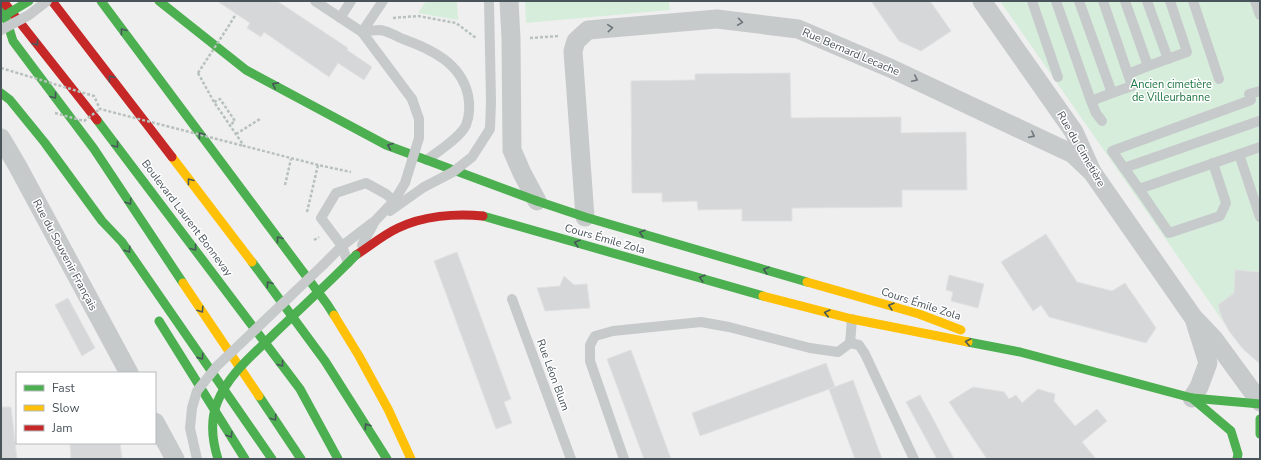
<svg xmlns="http://www.w3.org/2000/svg" width="1261" height="460" viewBox="0 0 1261 460" font-family="'Nunito Sans',sans-serif">
<style>
.green{fill:#d6eddc}
.building{fill:#d6d7d8;stroke:#e1e1e2}
.lines{fill:none;stroke-linecap:round;stroke-linejoin:round}
.path{stroke:#b7c1bd;stroke-width:2.5;stroke-dasharray:3 2;stroke-linecap:butt}
.lane{stroke:#c7cacb;stroke-width:10}
.street{stroke:#c7cacb;stroke-width:19}
.fast{stroke:#4caf50;stroke-width:9}
.slow{stroke:#ffc107;stroke-width:9}
.jam{stroke:#c62828;stroke-width:9}
.path-bridge{stroke:#b7c1bd;stroke-width:2.5;stroke-dasharray:3 2;stroke-linecap:butt}
.lane-bridge{stroke:#c7cacb;stroke-width:10}
.fast-bridge{stroke:#4caf50;stroke-width:9}
.oneway{stroke:#6e777c}
.oneway2{stroke:#48585a}
.labels{text-anchor:middle;dominant-baseline:central;stroke-width:3;stroke-linejoin:round;paint-order:stroke}
.street-label{font-size:11px;fill:#48535a;stroke:#fff}
.park-label{font-size:11px;fill:#1e7642;stroke:#fff}
</style>
<rect width="100%" height="100%" fill="#f0efef"/>
<g class="green">
<path d="M426,1H457L458,20L418,13Z"/>
<path d="M525,1H669L670,10L526,23Z"/>
<path d="M1000,1H1260V363L1243,349L1231,333Z"/>
</g>
<g class="building">
<path d="M217,1H277L348,48L347,50L372,67L364,80L338,63L329,77L264,32L261,37L247,28L250,23Z"/>
<path d="M871,1H930L951,31L921,51L899,41Z"/>
<path d="M790,73L791,118L901,117V133L966,132L967,190H902V207L792,208V221H742V209L698,210L697,201L662,202V193H632L631,81L695,80V74Z"/>
<path d="M1046,234L1077,282L1112,291L1125,283L1156,328L1146,343L1049,317L1041,305L1033,311L1001,262Z"/>
<path d="M457,252L511,399L504,402L512,423L496,429L434,261Z"/>
<path d="M1235,270L1260,272V364L1243,349L1229,331L1222,318L1218,305L1234,293Z"/>
<path d="M949,275L984,284L978,308L951,301L953,292L946,290Z"/>
<path d="M564,276L574,285L587,284L590,308L545,311L537,288L560,286Z"/>
<path d="M68,298L95,348L82,356L55,305Z"/>
<path d="M631,350L671,459H644L607,359Z"/>
<path d="M826,363L835,387L700,436L692,413Z"/>
<path d="M853,380L882,459H855L829,389Z"/>
<path d="M973,387L1004,392L1009,399L1016,395L1022,403L1038,389L1055,394L1054,401L1075,426L1097,409L1107,421L1082,442L1096,459H987L949,402Z"/>
<path d="M920,395L931,415L954,459H937L906,402Z"/>
<path d="M1,407H11L17,459H1Z"/>
<path d="M70,443H120L122,459H71Z"/>
</g>
<g class="lines">
<g class="path">
<path d="M393,18L418,16L456,23L476,38"/>
<path d="M228,27L236,14"/>
<path d="M530,38L559,36"/>
<path d="M198,73L214,102L244,146L318,165L351,172"/>
<path d="M214,102L220,99L235,121L230,125"/>
<path d="M236,134L260,119"/>
<path d="M285,185L291,159"/>
<path d="M307,212L318,165"/>
<path d="M314,240L319,237"/>
</g>
<g class="lane">
<path d="M315,1L362,32L412,99"/>
<path d="M1032,1L1058,77"/>
<path d="M1056,1L1091,101L1112,93L1079,1"/>
<path d="M1103,1L1132,86L1112,93"/>
<path d="M1125,1L1148,66L1128,74"/>
<path d="M1147,1L1168,59"/>
<path d="M1193,1L1219,79"/>
<path d="M1255,1L1260,15"/>
<path d="M340,18L351,1"/>
<path d="M362,32C368,31 374,30 380,30C388,31 396,36 403,39C431,49 461,63 468,95C470,105 470,115 466,125C460,138 438,151 427,160"/>
<path d="M362,32L383,1"/>
<path d="M1148,66L1187,52L1170,1"/>
<path d="M1249,94L1260,91"/>
<path d="M1251,100L1112,151L1139,189L1260,147"/>
<path d="M1091,101L1096,113L1102,121"/>
<path d="M1239,154L1260,217"/>
<path d="M1124,168L1259,121"/>
<path d="M1139,189L1169,233L1220,216L1226,203L1213,163"/>
<path d="M390,211L424,187"/>
<path d="M348,263L342,246L321,218L336,193L366,183L386,194L394,201L375,221L362,245"/>
<path d="M323,265L342,246L372,223"/>
<path d="M512,299L571,459"/>
<path d="M850,343L859,345L865,354L914,459"/>
<path d="M624,459L590,361V345L595,336L613,331L701,322L729,327L810,348L838,352L850,343L852,319"/>
</g>
<g class="street">
<path d="M509,1L511,38L512,150L522,173L537,201"/>
<path d="M982,1L1074,132L1092,172L1193,317L1214,339L1260,402"/>
<path d="M1,138L17,165L129,373"/>
<path d="M585,217L573,51L576,41L588,30L717,19L798,29L890,68L1073,154L1092,172"/>
<path d="M1192,398L1199,387L1208,363L1195,322"/>
<path d="M155,422L175,459"/>
</g>
<g class="fast">
<path d="M101,1L327,304L334,315"/>
<path d="M159,1L246,70L386,145L537,201"/>
<path d="M3,9L13,41L94,149L183,283"/>
<path d="M1,93L10,100L45,143L102,221L122,242L272,459"/>
<path d="M97,120L300,389L338,459"/>
<path d="M537,201L585,217L807,282"/>
<path d="M483,216L763,296"/>
<path d="M252,262L325,361L387,459"/>
<path d="M159,321L245,459"/>
<path d="M968,342L1020,352L1192,398L1260,404"/>
<path d="M259,396L301,459"/>
<path d="M1192,398L1231,431L1238,454L1237,459"/>
<path d="M1260,419V434"/>
</g>
<g class="slow">
<path d="M172,157L252,262"/>
<path d="M807,282L919,314L961,330"/>
<path d="M183,283L259,396"/>
<path d="M763,296L852,319L968,342"/>
<path d="M334,315L359,356L388,409L411,459"/>
</g>
<g class="jam">
<path d="M3,1L97,120"/>
<path d="M52,1L172,157"/>
<path d="M356,255C370,246 383,235 398,228C423,216 455,213 483,216"/>
</g>
<g class="path-bridge">
<path d="M1,68L94,96L100,109L244,146"/>
<path d="M198,73L228,27"/>
<path d="M55,113L84,121L100,109"/>
</g>
<g class="lane-bridge">
<path d="M1,30L29,15L47,1"/>
<path d="M424,187L453,172L472,157L490,129L491,101L489,1"/>
<path d="M394,201L405,183L419,138V119L412,99"/>
<path d="M197,459L190,428L192,408L197,391L217,366L323,265"/>
</g>
<g class="fast-bridge">
<path d="M1,18L29,1"/>
<path d="M218,459C212,440 210,421 217,403C228,374 254,354 275,333C302,307 330,282 356,255"/>
</g>
</g>
<defs><path id="oneway-chevron" d="M-2-3.5L2.5 0L-2 3.5" fill="none" stroke-width="1.6" stroke-linecap="round" stroke-linejoin="round"/></defs>
<g class="oneway">
<use href="#oneway-chevron" transform="translate(740 22) rotate(8)"/>
<use href="#oneway-chevron" transform="translate(610 28) rotate(-5)"/>
<use href="#oneway-chevron" transform="translate(915 79) rotate(25)"/>
<use href="#oneway-chevron" transform="translate(1032 135) rotate(26)"/>
</g>
<g class="oneway2">
<use href="#oneway-chevron" transform="translate(123 31) rotate(-127)"/>
<use href="#oneway-chevron" transform="translate(36 43) rotate(52)"/>
<use href="#oneway-chevron" transform="translate(111 78) rotate(-127)"/>
<use href="#oneway-chevron" transform="translate(275 85) rotate(-152)"/>
<use href="#oneway-chevron" transform="translate(54 96) rotate(53)"/>
<use href="#oneway-chevron" transform="translate(201 135) rotate(-127)"/>
<use href="#oneway-chevron" transform="translate(116 145) rotate(52)"/>
<use href="#oneway-chevron" transform="translate(390 146) rotate(-158)"/>
<use href="#oneway-chevron" transform="translate(190 181) rotate(-127)"/>
<use href="#oneway-chevron" transform="translate(129 202) rotate(56)"/>
<use href="#oneway-chevron" transform="translate(642 233) rotate(-164)"/>
<use href="#oneway-chevron" transform="translate(279 239) rotate(-127)"/>
<use href="#oneway-chevron" transform="translate(577 243) rotate(-164)"/>
<use href="#oneway-chevron" transform="translate(194 248) rotate(53)"/>
<use href="#oneway-chevron" transform="translate(128 250) rotate(56)"/>
<use href="#oneway-chevron" transform="translate(766 270) rotate(-164)"/>
<use href="#oneway-chevron" transform="translate(702 278) rotate(-164)"/>
<use href="#oneway-chevron" transform="translate(269 284) rotate(-126)"/>
<use href="#oneway-chevron" transform="translate(891 306) rotate(-164)"/>
<use href="#oneway-chevron" transform="translate(201 310) rotate(56)"/>
<use href="#oneway-chevron" transform="translate(827 313) rotate(-167)"/>
<use href="#oneway-chevron" transform="translate(968 342) rotate(-169)"/>
<use href="#oneway-chevron" transform="translate(201 357) rotate(55)"/>
<use href="#oneway-chevron" transform="translate(281 364) rotate(53)"/>
<use href="#oneway-chevron" transform="translate(274 418) rotate(56)"/>
<use href="#oneway-chevron" transform="translate(367 426) rotate(-123)"/>
<use href="#oneway-chevron" transform="translate(230 435) rotate(58)"/>
</g>
<g class="labels">
<g class="street-label">
<text transform="translate(851 52) rotate(23)">Rue Bernard Lecache</text>
<text transform="translate(1081 149) rotate(60)">Rue du Cimetière</text>
<text transform="translate(187 218) rotate(53)">Boulevard Laurent Bonnevay</text>
<text transform="translate(605 239) rotate(16)">Cours Émile Zola</text>
<text transform="translate(65 255) rotate(62)">Rue du Souvenir Français</text>
<text transform="translate(921 304) rotate(18)">Cours Émile Zola</text>
<text transform="translate(553 375) rotate(70)">Rue Léon Blum</text>
</g>
<g class="park-label">
<text x="1171" y="84">Ancien cimetière<tspan x="1171" dy="13">de Villeurbanne</tspan></text>
</g>
</g>
<rect width="1261" height="460" fill="none" stroke="#48535a" stroke-width="4"/>
<rect x="16" y="372" width="140" height="72" fill="#ffffff" stroke="#b6babd"/>
<rect x="24" y="385" width="20" height="6" fill="#4caf50" stroke="#b6babd"/>
<text x="52" y="392" font-size="12" fill="#48535a">Fast</text>
<rect x="24" y="405" width="20" height="6" fill="#ffc107" stroke="#b6babd"/>
<text x="52" y="412" font-size="12" fill="#48535a">Slow</text>
<rect x="24" y="425" width="20" height="6" fill="#c62828" stroke="#b6babd"/>
<text x="52" y="432" font-size="12" fill="#48535a">Jam</text>
</svg>
